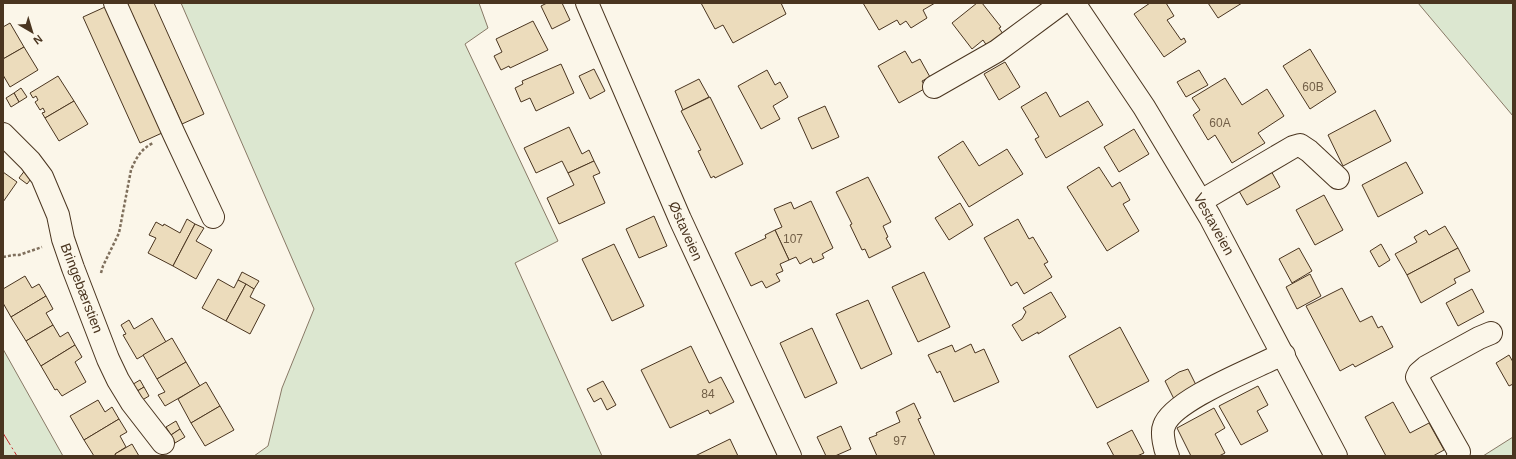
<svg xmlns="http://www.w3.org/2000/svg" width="1516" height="459" viewBox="0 0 1516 459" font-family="Arial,sans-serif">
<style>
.green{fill:#dce7d0;stroke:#887966}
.building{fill:#ecdcbc;stroke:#4a3520}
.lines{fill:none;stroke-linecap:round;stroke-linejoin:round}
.minor-casing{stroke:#4a3520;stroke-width:24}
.path{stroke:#7f6f5c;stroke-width:2.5;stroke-dasharray:3 2;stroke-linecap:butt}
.minor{stroke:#fbf6e9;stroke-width:22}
.power{stroke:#c62828;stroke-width:1;stroke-dasharray:14 3 2 3;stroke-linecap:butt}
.labels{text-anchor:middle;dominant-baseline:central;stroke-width:3;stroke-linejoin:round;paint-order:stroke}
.number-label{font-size:12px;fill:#725f47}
.street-label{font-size:14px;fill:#4a3520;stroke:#fbf6e9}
</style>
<rect width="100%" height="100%" fill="#fbf6e9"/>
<g class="green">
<path d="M181,3H479L488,28L465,44L558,241L515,263L602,456H254L268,446L282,388L314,309Z"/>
<path d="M1418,3H1513V116Z"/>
<path d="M3,349L63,456H3Z"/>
<path d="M1513,437V456H1483Z"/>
</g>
<g class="building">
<path d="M127,3H154L204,114L182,124Z"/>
<path d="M547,3H562L570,20L552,29L541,6Z"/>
<path d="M701,3H781L786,14L733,43L723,25L715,29Z"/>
<path d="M863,3H935L923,10L927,18L911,28L906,21L900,25L897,20L879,30Z"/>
<path d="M977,3H982L1001,27L999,28L1003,34L987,46L983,40L972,49L952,23Z"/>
<path d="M1150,3H1166L1174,16L1167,20L1181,40L1184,38L1186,42L1164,57L1134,14Z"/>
<path d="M1208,3H1242L1218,18Z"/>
<path d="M105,7L162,133L140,143L83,17Z"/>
<path d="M533,21L548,50L510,68L509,66L501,70L494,56L502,52L496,39Z"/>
<path d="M10,23L24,47L3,59V27Z"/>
<path d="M24,47L38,70L10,87L3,75V59Z"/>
<path d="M1310,49L1336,92L1310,109L1283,66Z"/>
<path d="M905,51L912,63L920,59L930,77L922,81L926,88L899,103L878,66Z"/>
<path d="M1005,62L1020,87L999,100L984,74Z"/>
<path d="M561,64L574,93L536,111L530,98L521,102L515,88L523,84L522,81Z"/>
<path d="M594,69L605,91L590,99L579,76Z"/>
<path d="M767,70L775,85L780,82L788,97L773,106L780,119L761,129L738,86Z"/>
<path d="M1199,70L1208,85L1186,97L1177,82Z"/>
<path d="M58,76L74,101L45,118L42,113L45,112L43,108L40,110L35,102L38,100L36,96L33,98L30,93Z"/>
<path d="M1225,78L1242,105L1267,89L1284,116L1258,133L1265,143L1232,163L1215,135L1208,140L1193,115L1200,110L1192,98Z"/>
<path d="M699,79L709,97L683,110L675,91Z"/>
<path d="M21,88L27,97L19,102L14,93Z"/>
<path d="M1046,92L1060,117L1088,101L1103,125L1046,158L1035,139L1039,137L1021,107Z"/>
<path d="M14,93L19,102L11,107L6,98Z"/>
<path d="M710,97L743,164L715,178L714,176L711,178L698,151L701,150L681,111Z"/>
<path d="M74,101L88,124L59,141L45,118Z"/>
<path d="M825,106L839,137L812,149L798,118Z"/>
<path d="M1375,110L1391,141L1343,166L1328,135Z"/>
<path d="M569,127L582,154L589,150L594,161L568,173L562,161L536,173L524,148Z"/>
<path d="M1134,129L1149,154L1119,172L1104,147Z"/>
<path d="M963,141L979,166L1007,149L1023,174L969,207L938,157Z"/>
<path d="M594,161L600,173L593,176L605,203L559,224L547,198L574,185L568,173Z"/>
<path d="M1406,162L1423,193L1378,217L1362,185Z"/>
<path d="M1099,167L1112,187L1120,182L1130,200L1123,204L1139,231L1107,251L1067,187Z"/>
<path d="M26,169L34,175L27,184L19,178Z"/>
<path d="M1270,169L1280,187L1247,205L1235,184Z"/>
<path d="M3,172L17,182L3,202Z"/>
<path d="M868,177L891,222L883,226L888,237L886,238L891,247L869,258L865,249L862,250L850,225L852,224L836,192Z"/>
<path d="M1324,195L1343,230L1315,245L1296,210Z"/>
<path d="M811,201L833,248L822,254L824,258L813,263L811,258L800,264L796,257L789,260L775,230L782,227L774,209L791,202L794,209Z"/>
<path d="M960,203L973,225L949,240L935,218Z"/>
<path d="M654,216L667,246L639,258L626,229Z"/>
<path d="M187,219L195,224L173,266L148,253L156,238L149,235L156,222L163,226L164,224L180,233Z"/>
<path d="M1018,219L1029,239L1033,237L1048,262L1044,264L1052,277L1024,294L1017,282L1011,286L984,238Z"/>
<path d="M195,224L204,228L196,241L212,250L196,279L173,266Z"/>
<path d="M1445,226L1458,248L1407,275L1395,254L1417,242L1414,237L1426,230L1429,235Z"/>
<path d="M775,230L789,260L780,264L783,271L776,274L780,281L766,288L762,281L751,286L735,253L766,238L765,235Z"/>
<path d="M614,244L644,306L612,321L582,259Z"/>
<path d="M1381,244L1390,260L1379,267L1370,251Z"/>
<path d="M1299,248L1312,271L1292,283L1279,259Z"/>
<path d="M1458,248L1470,271L1454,279L1456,283L1421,303L1407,275Z"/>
<path d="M242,272L259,281L254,289L238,280Z"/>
<path d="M924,272L950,327L918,342L892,287Z"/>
<path d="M1310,274L1321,296L1297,309L1286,287Z"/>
<path d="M25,276L32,288L39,284L46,296L11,317L3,303V289Z"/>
<path d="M218,279L234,288L238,280L246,284L226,321L202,308Z"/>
<path d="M246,284L254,289L250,297L265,305L250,334L226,321Z"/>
<path d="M1342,288L1360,322L1372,316L1378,328L1382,326L1393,347L1355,367L1353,364L1340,371L1306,306Z"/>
<path d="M1472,289L1484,312L1458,326L1446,303Z"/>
<path d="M1051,292L1066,317L1038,334V332L1022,341L1012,325L1022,319L1026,312L1023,308Z"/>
<path d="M46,296L53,309L46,313L53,325L26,341L11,317Z"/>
<path d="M868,300L892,354L861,369L836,314Z"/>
<path d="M152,318L166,342L137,359L123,335L126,334L121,325L129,320L134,329Z"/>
<path d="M53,325L60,337L68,332L75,345L41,366L26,341Z"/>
<path d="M1120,327L1149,381L1097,408L1069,356Z"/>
<path d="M812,328L837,383L805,398L780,343Z"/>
<path d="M172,338L186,362L157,379L143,355Z"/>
<path d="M971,344L975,353L984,349L999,382L954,402L940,371L937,373L928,355L952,345L955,352Z"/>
<path d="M75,345L82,357L75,362L86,382L62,396L57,389L55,390L41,366Z"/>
<path d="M691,346L709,383L721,377L734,402L710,414L708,410L670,428L641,370Z"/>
<path d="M1509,355L1513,362V384L1509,386L1496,363Z"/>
<path d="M186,362L200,386L165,406L158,395L165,392L157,379Z"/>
<path d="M1188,369L1197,387L1174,399L1165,381L1179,372Z"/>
<path d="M140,380L144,387L134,393L130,386Z"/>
<path d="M603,381L616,405L607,410L601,398L594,402L587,389Z"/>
<path d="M206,382L220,406L191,423L178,399Z"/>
<path d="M1258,386L1268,405L1257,411L1268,431L1241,445L1219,406Z"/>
<path d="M144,387L149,396L139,402L134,393Z"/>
<path d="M98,400L105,412L112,407L119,419L84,440L70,416Z"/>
<path d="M1393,402L1410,433L1429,423L1444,450L1433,456H1386L1365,417Z"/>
<path d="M914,403L921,418L918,419L935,456H877L869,438L877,435L876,433L900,422L896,412Z"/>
<path d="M220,406L234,430L205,446L191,423Z"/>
<path d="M1214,408L1225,428L1215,434L1225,453L1219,456H1191L1177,428Z"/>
<path d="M119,419L127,432L120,436L126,447L115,454L116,456H94L84,440Z"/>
<path d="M176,421L180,429L171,435L166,427Z"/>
<path d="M841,426L851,449L835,456H826L817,437Z"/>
<path d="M180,429L185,437L175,443L171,435Z"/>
<path d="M1132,430L1144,453L1137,456H1114L1107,443Z"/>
<path d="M730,439L738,456H695Z"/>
<path d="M132,444L139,456H116L115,454Z"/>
</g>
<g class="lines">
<defs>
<g id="minor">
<path d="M115,3L174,134L213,217"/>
<path d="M587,3L680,219L790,456"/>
<path d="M1074,3L1144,107L1210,217L1336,456"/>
<path d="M934,87L997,51L1062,3"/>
<path d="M3,134L30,161L42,177L58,215L63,239L73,268L108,359L118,380L132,403L163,443"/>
<path d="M1201,201L1293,147L1300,145L1309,151L1338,178"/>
<path d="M1168,456C1165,450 1161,433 1164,426C1172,401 1248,371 1272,359L1284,355"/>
<path d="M1458,456L1459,452L1455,445L1417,377L1419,373L1426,367L1479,338L1491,333"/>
</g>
</defs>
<use href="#minor" class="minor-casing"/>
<g class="path">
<path d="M3,257L14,255H19L42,247"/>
<path d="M101,273L103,266L119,233L131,170C136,158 141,149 153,143"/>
</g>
<use href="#minor" class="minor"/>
<path class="power" d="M3,433L17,456"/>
</g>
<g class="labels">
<g class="number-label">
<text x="1313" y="87">60B</text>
<text x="1220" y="123">60A</text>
<text x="793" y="239">107</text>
<text x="708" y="394">84</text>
<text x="900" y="441">97</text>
</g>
<g class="street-label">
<text transform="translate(1214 224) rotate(61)">Vestaveien</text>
<text transform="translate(686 231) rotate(66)">Østaveien</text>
<text transform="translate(82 288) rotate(69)">Bringebærstien</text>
</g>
</g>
<rect width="1516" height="459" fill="none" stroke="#4a3520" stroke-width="8"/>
<g transform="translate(32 32) rotate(142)" stroke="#fbf6e9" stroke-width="3" paint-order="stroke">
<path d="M0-3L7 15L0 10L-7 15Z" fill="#4a3520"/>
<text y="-6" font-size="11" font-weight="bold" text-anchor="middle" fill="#4a3520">N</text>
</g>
</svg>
